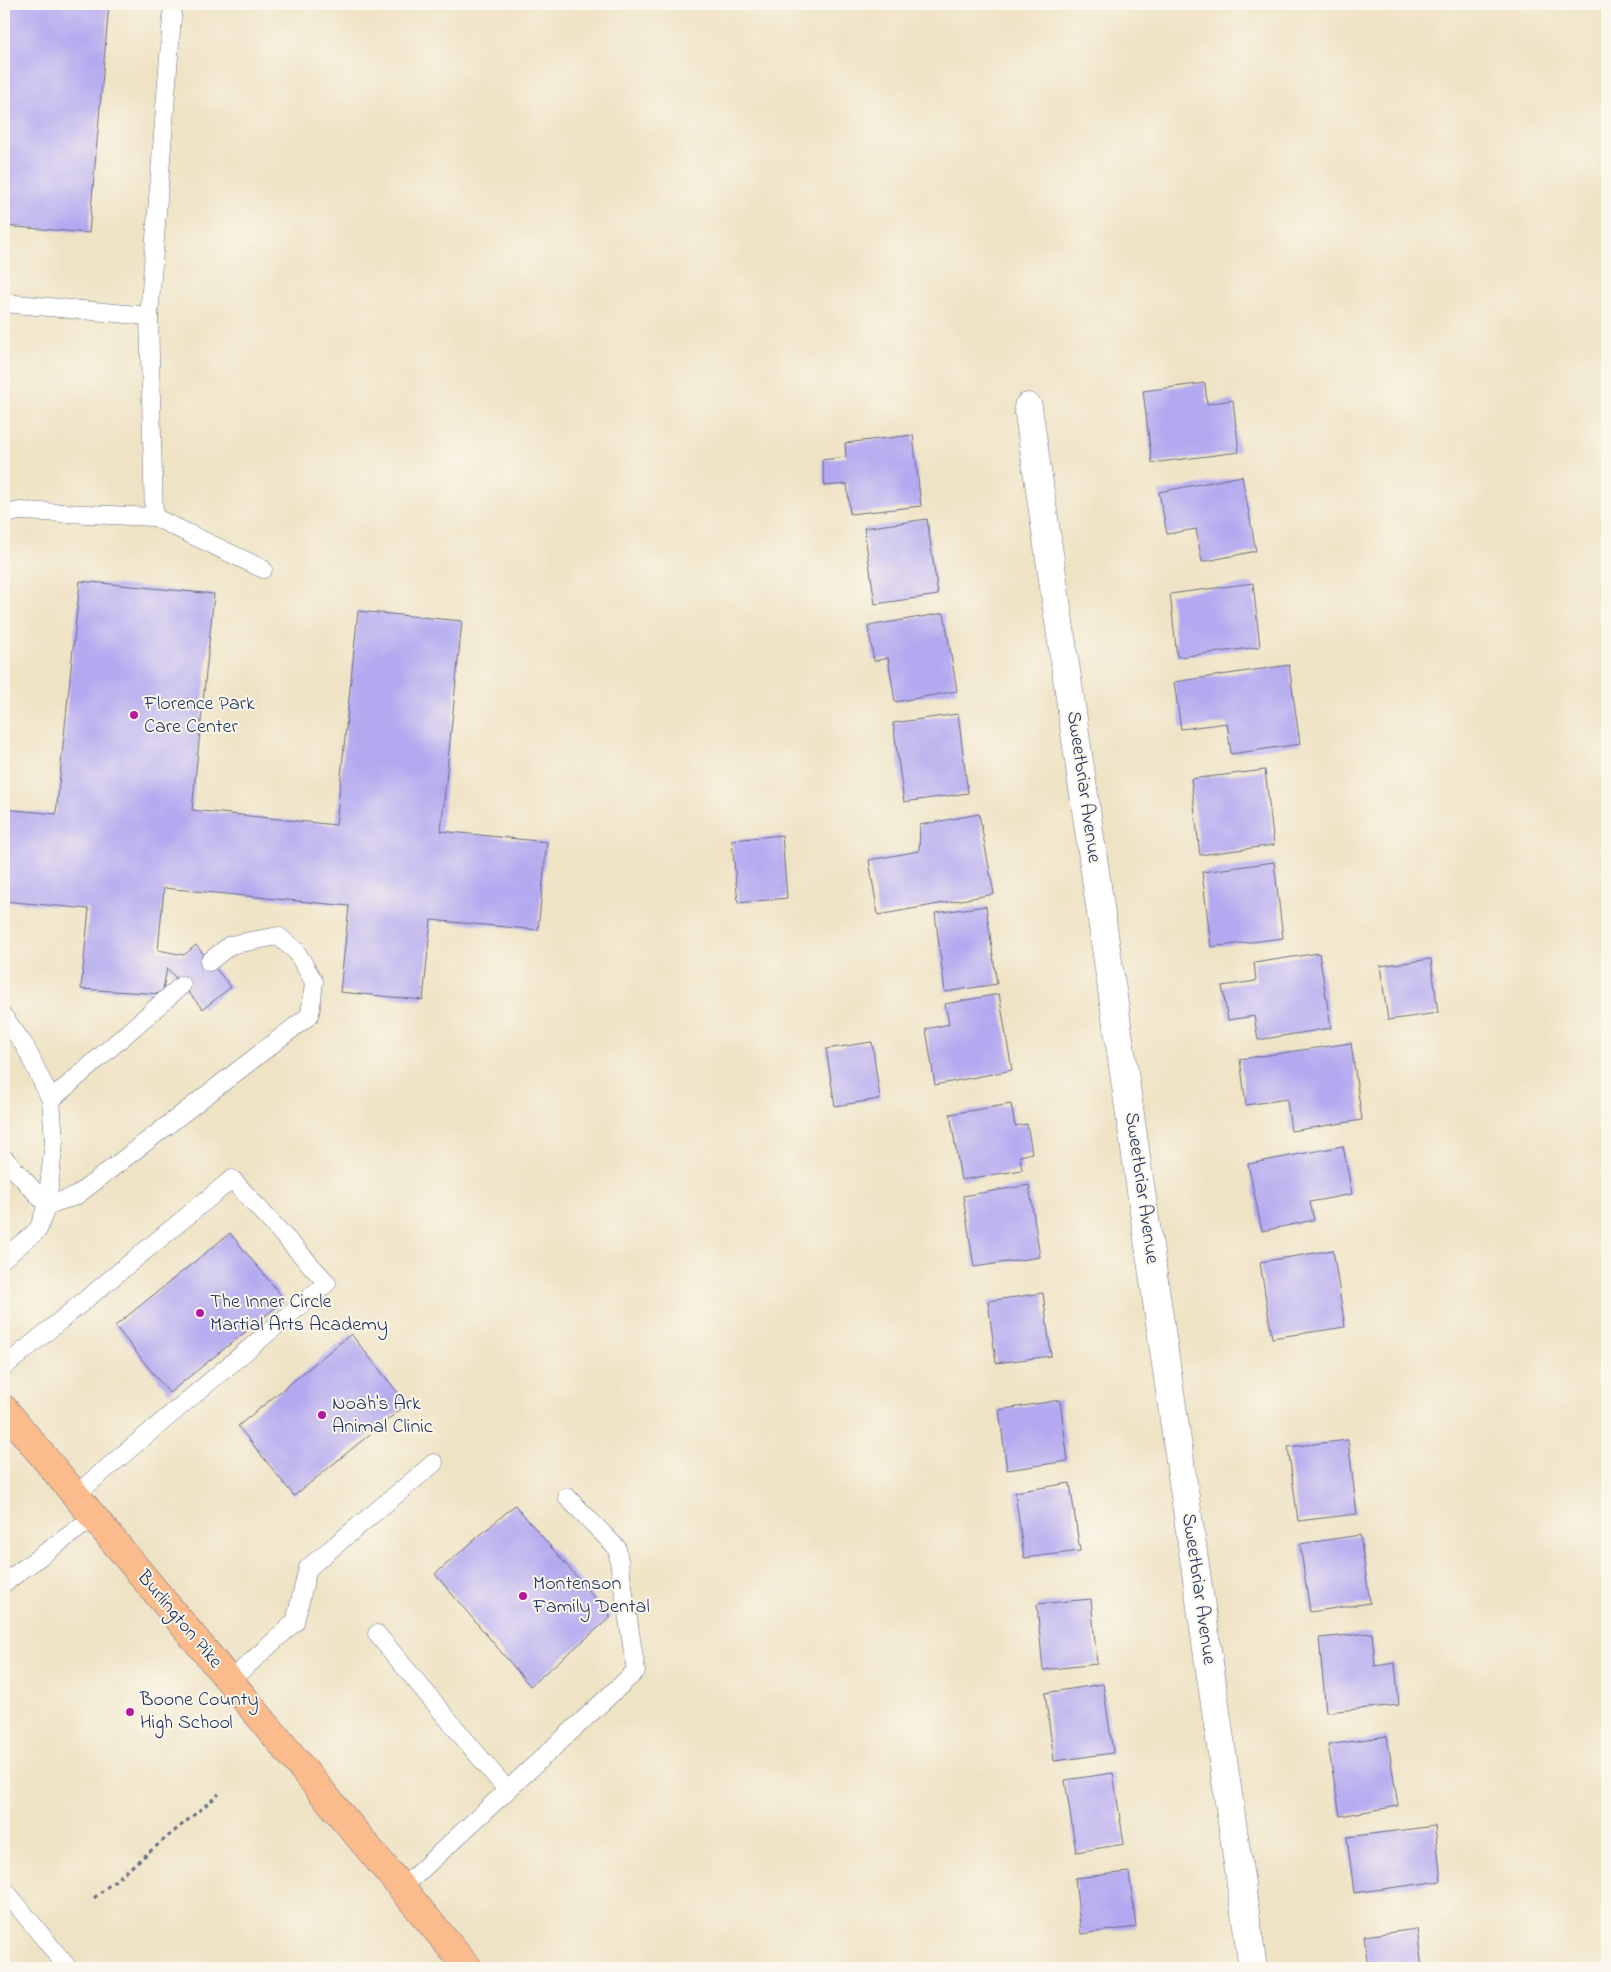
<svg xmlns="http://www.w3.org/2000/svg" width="1611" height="1972" viewBox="0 0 1611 1972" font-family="'Indie Flower',sans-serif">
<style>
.building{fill:#b4a9f0}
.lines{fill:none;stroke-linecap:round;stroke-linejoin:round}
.lane-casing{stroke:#656e82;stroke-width:19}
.street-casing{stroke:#656e82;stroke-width:29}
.primary-casing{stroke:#656e82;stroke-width:29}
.path{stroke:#656e82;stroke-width:3;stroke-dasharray:4 4;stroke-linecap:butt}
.lane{stroke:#fff;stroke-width:18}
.street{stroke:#fff;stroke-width:28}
.primary{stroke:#fbbb8d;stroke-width:28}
.poi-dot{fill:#b5179e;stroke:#fbf7ec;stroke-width:2}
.labels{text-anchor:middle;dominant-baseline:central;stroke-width:4;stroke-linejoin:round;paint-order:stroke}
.poi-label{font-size:20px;fill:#1b2f5e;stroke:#fbf7ec;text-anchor:start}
.street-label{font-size:20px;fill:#1b2f5e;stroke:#fbf7ec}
</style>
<rect width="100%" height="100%" fill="#fbf7ec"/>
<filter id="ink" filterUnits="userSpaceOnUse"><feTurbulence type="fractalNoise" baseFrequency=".02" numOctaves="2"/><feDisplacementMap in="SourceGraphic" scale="10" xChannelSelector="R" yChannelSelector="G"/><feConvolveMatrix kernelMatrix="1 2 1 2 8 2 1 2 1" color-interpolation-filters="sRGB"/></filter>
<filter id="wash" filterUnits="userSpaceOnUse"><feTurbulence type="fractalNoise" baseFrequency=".0096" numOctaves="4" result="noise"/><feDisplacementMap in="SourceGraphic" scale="20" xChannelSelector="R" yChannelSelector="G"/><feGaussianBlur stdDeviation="1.12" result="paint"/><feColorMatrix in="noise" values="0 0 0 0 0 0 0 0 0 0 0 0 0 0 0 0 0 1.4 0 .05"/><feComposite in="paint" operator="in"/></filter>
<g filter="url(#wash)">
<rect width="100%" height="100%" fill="#efe3c5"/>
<g id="blocks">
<g class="building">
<path d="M4,4H109L89,233L4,226Z"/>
<path d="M1205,383L1207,404L1233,400L1239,452L1152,463L1143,391Z"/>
<path d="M913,435L921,506L850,514L847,484L825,486L822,460L846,457L845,443Z"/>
<path d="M1242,476L1256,551L1202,562L1196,529L1167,534L1159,492Z"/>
<path d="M927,519L938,595L875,604L864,528Z"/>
<path d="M80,581L214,594L192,810L336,825L358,611L462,621L441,831L547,842L538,930L431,920L423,1000L340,992L349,906L164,888L158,950L184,955L196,945L231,987L203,1009L167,968L162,994L81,989L89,909L4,901V809L56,814Z"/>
<path d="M1253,583L1260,647L1177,657L1170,594Z"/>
<path d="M944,613L957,691L895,702L888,658L874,661L868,626Z"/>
<path d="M1289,665L1300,744L1231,754L1227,723L1181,729L1174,682Z"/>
<path d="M958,714L968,793L904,802L893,723Z"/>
<path d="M1265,770L1274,845L1200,855L1191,779Z"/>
<path d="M979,814L994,894L878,915L869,860L919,851L920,825Z"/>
<path d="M782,835L787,898L738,903L732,840Z"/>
<path d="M1274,862L1283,938L1211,947L1202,872Z"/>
<path d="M986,906L997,984L945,992L935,913Z"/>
<path d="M1319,953L1331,1028L1258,1040L1254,1016L1228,1020L1222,986L1256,981L1254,963Z"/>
<path d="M1431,959L1438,1013L1388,1020L1380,966Z"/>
<path d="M999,994L1012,1070L935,1085L926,1029L949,1024L945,1004Z"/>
<path d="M872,1042L880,1099L835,1106L826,1049Z"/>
<path d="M1351,1043L1362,1120L1291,1131L1287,1099L1246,1105L1240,1059Z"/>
<path d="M1011,1104L1015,1126L1027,1124L1032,1153L1020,1156L1022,1170L961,1180L950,1114Z"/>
<path d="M1343,1146L1352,1194L1310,1202L1314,1220L1262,1231L1248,1164Z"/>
<path d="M1029,1185L1040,1257L974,1267L963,1196Z"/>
<path d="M230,1233L285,1300L169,1393L115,1326Z"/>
<path d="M1333,1250L1345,1327L1272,1338L1260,1262Z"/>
<path d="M1043,1293L1051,1356L996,1363L988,1301Z"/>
<path d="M351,1334L407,1404L294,1496L238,1426Z"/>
<path d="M1060,1400L1068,1461L1007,1470L999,1410Z"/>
<path d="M1348,1440L1357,1514L1298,1521L1288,1447Z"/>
<path d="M1070,1483L1080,1551L1024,1558L1015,1492Z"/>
<path d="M515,1505L611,1617L530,1686L435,1574Z"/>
<path d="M1360,1535L1370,1603L1310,1612L1300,1544Z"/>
<path d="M1091,1599L1097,1664L1043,1670L1037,1604Z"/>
<path d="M1372,1633L1375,1666L1395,1663L1399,1705L1326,1712L1319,1638Z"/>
<path d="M1103,1684L1113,1753L1054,1761L1045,1693Z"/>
<path d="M1387,1736L1398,1806L1340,1816L1328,1745Z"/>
<path d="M1113,1773L1124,1844L1076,1852L1065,1780Z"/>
<path d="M1435,1826L1441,1881L1354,1893L1347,1837Z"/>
<path d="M1129,1872L1136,1927L1081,1934L1075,1878Z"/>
<path d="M1417,1929L1422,1968H1368L1364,1936Z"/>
</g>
</g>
</g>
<g filter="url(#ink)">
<use href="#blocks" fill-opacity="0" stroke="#656e82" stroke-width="1"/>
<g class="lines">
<defs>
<g id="lane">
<path d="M4,303L149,316L173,4"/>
<path d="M4,514L20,511L154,517L149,316"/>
<path d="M154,517L263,569"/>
<path d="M4,1017L25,1046L51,1100L54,1141L47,1205L38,1230L4,1258"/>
<path d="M51,1100L182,985"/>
<path d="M4,1158L47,1205L76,1196L310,1015L314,982L296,951L278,936L230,945L209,962"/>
<path d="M4,1367L232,1179L327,1283L75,1495"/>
<path d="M4,1583L94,1517"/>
<path d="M377,1634L507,1790"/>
<path d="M230,1681L295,1622L308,1568L434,1463"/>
<path d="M402,1888L636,1671L617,1548L567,1497"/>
<path d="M4,1889L68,1968"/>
</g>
<path id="street" d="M1028,407L1253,1968"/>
<path id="primary" d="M4,1409L468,1968"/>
</defs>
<use href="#lane" class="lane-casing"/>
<use href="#street" class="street-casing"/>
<use href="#primary" class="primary-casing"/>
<path class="path" d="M94,1898L219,1794"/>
<use href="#lane" class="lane"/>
<use href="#street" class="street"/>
<use href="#primary" class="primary"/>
</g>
</g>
<g class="poi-dot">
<circle cx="134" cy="715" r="5"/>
<circle cx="200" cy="1313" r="5"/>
<circle cx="322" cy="1415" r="5"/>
<circle cx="523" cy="1596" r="5"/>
<circle cx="130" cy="1712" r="5"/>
</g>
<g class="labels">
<g class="poi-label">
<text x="144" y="704">Florence Park<tspan x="144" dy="23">Care Center</tspan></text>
<text x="210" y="1302">The Inner Circle<tspan x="210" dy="23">Martial Arts Academy</tspan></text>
<text x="332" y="1404">Noah's Ark<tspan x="332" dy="23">Animal Clinic</tspan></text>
<text x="533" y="1584">Montenson<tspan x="533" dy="23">Family Dental</tspan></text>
<text x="140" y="1700">Boone County<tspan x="140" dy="23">High School</tspan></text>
</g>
<g class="street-label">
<text transform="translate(1083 787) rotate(82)">Sweetbriar Avenue</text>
<text transform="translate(1141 1188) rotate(82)">Sweetbriar Avenue</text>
<text transform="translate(1198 1589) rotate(82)">Sweetbriar Avenue</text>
<text transform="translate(179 1620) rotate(50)">Burlington Pike</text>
</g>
</g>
<rect width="1611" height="1972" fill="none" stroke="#fbf7ec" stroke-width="20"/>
</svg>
